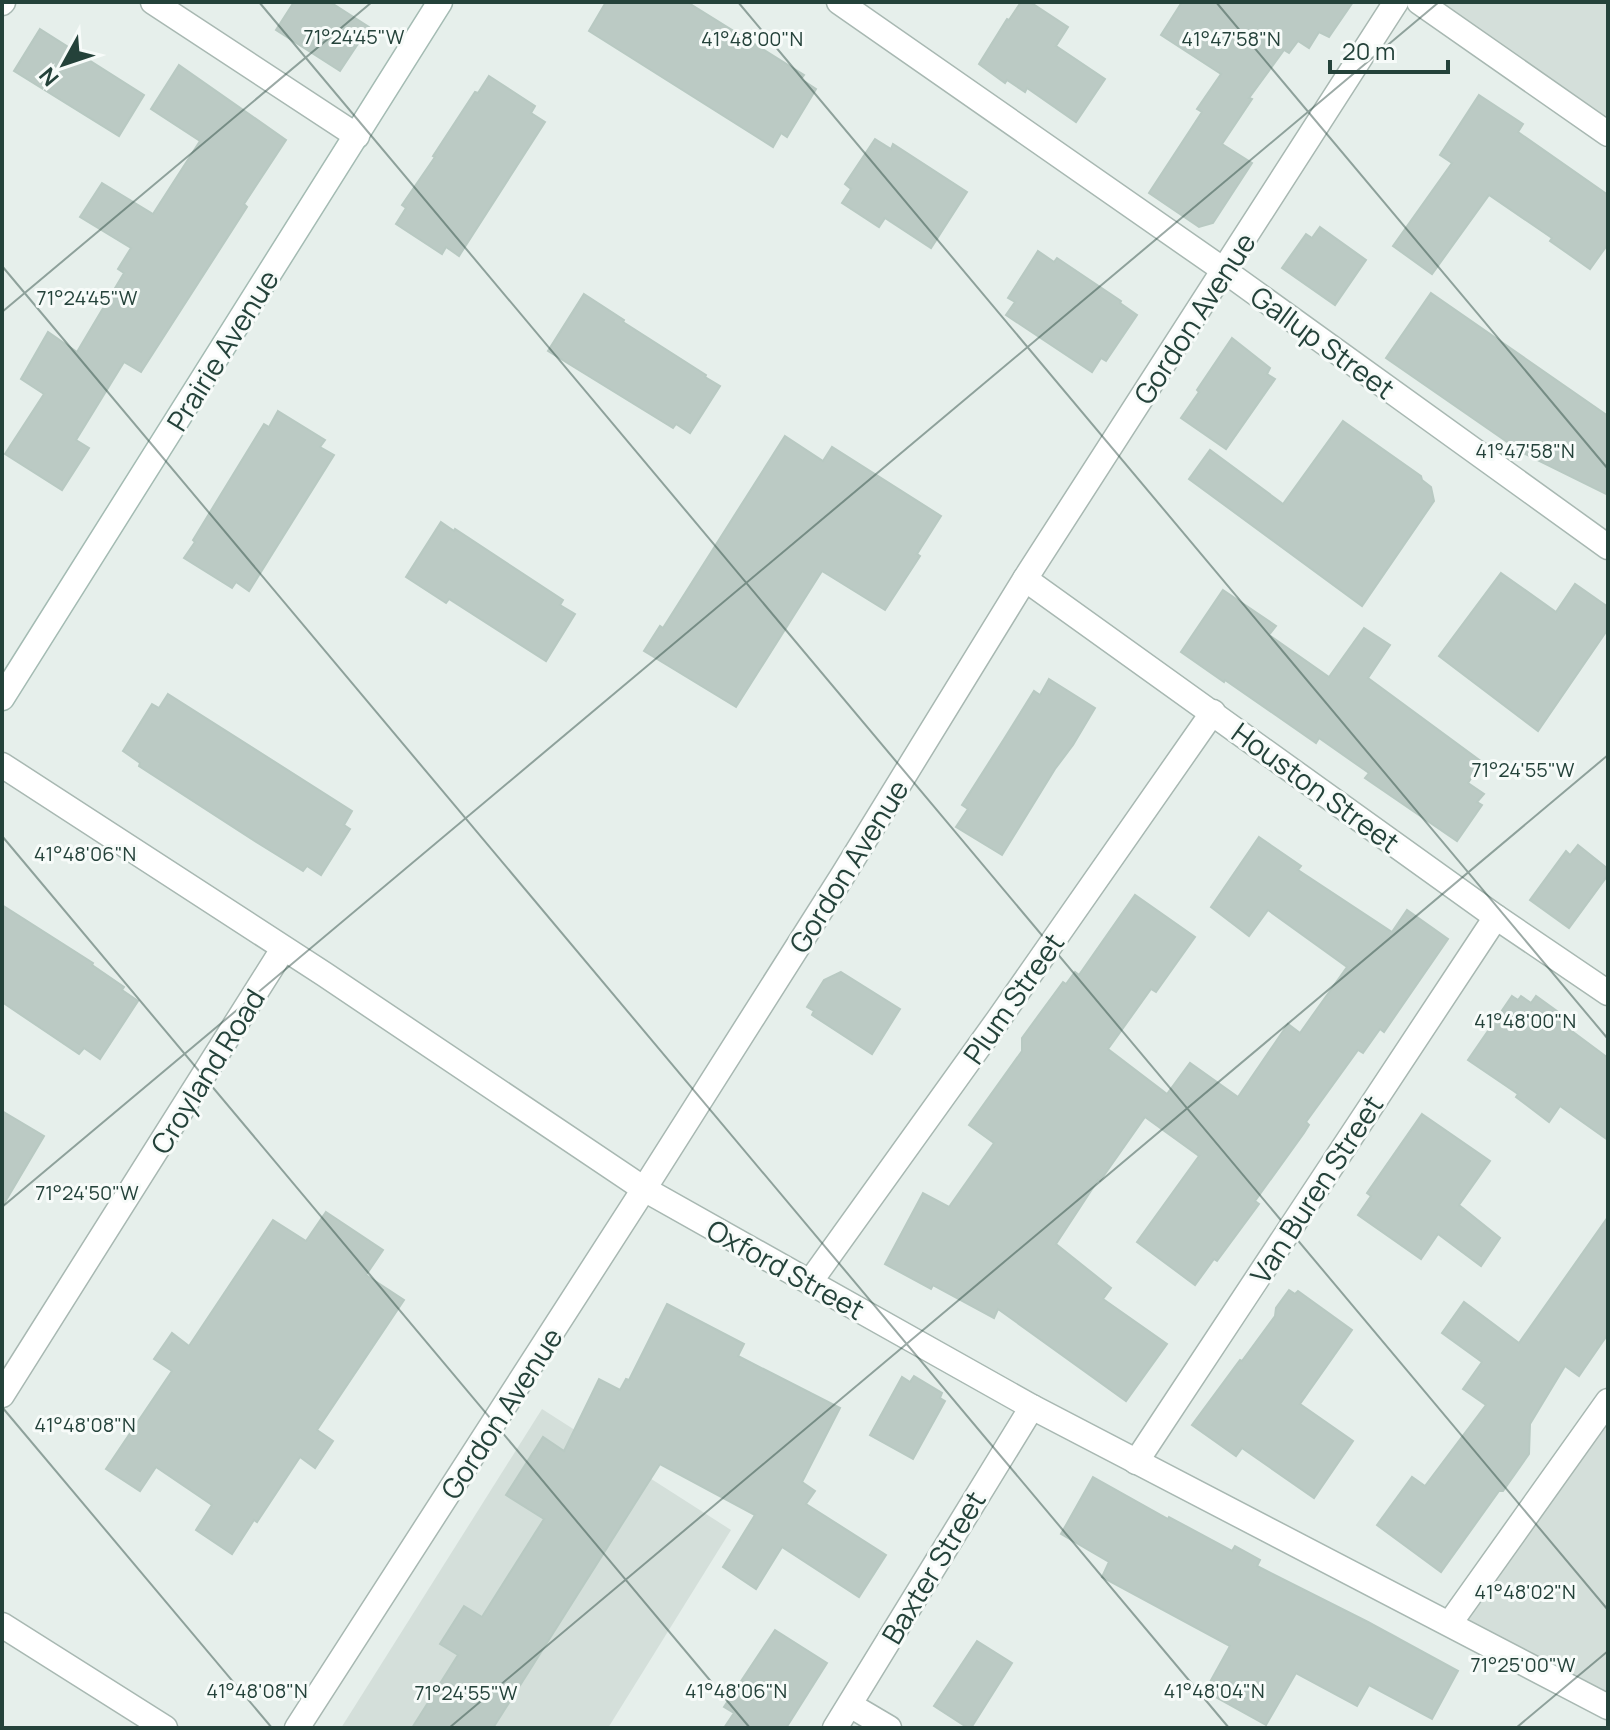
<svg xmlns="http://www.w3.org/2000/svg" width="1610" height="1730" viewBox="0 0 1610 1730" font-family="Manrope,sans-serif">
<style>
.built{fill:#d4dfda}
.building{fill:#bbcac4;stroke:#b8c9c2;stroke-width:2}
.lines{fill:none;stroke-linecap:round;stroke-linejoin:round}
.street-casing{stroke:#a8b8b2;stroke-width:27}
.secondary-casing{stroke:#a4bbb3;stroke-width:27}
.street{stroke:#fff;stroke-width:24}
.secondary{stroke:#fff;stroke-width:24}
.ticks{fill:none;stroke:#24423a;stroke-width:2;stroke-opacity:0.45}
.labels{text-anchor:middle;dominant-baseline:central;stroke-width:6;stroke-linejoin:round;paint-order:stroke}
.street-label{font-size:28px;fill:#24423a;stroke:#f7fbf9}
.ticks-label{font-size:20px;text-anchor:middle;fill:#24423a;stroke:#f7fbf9;stroke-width:6;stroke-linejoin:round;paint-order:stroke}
</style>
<rect width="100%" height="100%" fill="#e6efeb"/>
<g class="built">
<path d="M1428,2H1608V126Z"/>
<path d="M1608,1401V1695L1463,1617Z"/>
<path d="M542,1409L731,1530L608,1728H341Z"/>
</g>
<g class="building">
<path d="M294,2H330L369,27L340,71L276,30Z"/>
<path d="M606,2H687L804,75L801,79L816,89L787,137L781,133L773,147L589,31Z"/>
<path d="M1021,2H1030L1068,27L1056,46L1105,79L1076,122L1027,88L1025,92L1007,80L1005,83L979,64L1007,19L1009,20Z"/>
<path d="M1182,2H1353L1329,37L1319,32L1309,48L1298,41L1289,53L1284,50L1249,98L1252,99L1222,144L1252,163L1213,223L1199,227L1149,193L1202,112L1197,109L1221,74L1161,35Z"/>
<path d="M40,29L144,95L119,136L14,71Z"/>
<path d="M179,65L286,140L244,204L247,207L141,372L124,362L76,440L89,448L62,490L5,454L44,394L21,379L48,332L77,352L124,273L118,269L131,248L80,217L102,183L153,214L200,141L151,109Z"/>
<path d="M489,76L535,106L531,113L545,122L459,256L446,247L442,254L396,224L406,208L402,205L435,157L433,156L475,92L478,93Z"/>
<path d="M1479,95L1523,124L1518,132L1608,195V244L1590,269L1550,241L1552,238L1489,195L1432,274L1393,246L1452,163L1440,155Z"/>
<path d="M875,139L891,149L893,144L967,192L931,248L885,218L879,227L842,203L851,189L845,184Z"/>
<path d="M1320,227L1366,260L1335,305L1282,268L1306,234L1312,238Z"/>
<path d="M1038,251L1054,262L1057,258L1121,301L1120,303L1137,315L1106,361L1101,358L1092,372L1006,315L1015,302L1008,298Z"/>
<path d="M1431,293L1608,416V495L1523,453L1386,358Z"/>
<path d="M584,294L624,320L623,322L706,375L705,377L720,386L690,433L676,424L673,428L548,351Z"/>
<path d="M1232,338L1270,368L1267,374L1275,379L1226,449L1181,418L1199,392L1197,390Z"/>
<path d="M278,411L325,440L320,447L334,455L249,591L236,582L232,588L184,558L195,542L193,540L264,424L269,427Z"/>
<path d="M1343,421L1421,476L1422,480L1431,487L1434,501L1362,606L1189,479L1210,450L1283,504Z"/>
<path d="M785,436L823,461L832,447L941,516L917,554L920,556L885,610L822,571L736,707L644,651L660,626L663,628Z"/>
<path d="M441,522L454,531L455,529L563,600L560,605L575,614L546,661L449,599L446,603L406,577Z"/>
<path d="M1501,573L1556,612L1575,584L1608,607V629L1538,731L1439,656Z"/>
<path d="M1223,590L1276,626L1269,635L1329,677L1364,628L1390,645L1368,678L1482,762L1468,783L1484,794L1477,802L1482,805L1457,841L1365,778L1369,773L1319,738L1316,743L1225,680L1224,682L1181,652Z"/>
<path d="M1049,679L1095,708L1073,745L1055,769L1002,855L956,827L968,809L962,805L1004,739L1034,691L1040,695Z"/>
<path d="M168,694L352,811L344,825L350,829L321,875L307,866L303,871L261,845L139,766L140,763L123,751L152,704L159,708Z"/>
<path d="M1259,837L1301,866L1298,870L1392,932L1407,910L1448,939L1384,1032L1380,1029L1363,1053L1358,1050L1306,1122L1309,1125L1304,1133L1255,1201L1259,1204L1217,1261L1214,1259L1195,1285L1137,1242L1199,1156L1145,1117L1100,1181L1098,1180L1056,1244L1111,1288L1103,1299L1167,1344L1126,1401L998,1309L994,1318L933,1285L931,1289L885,1264L923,1193L949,1207L994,1143L969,1125L1022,1051V1038L1063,982L1066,984L1075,972L1079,975L1135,895L1195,937L1156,992L1151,989L1108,1049L1167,1094L1190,1063L1238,1097L1288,1024L1300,1033L1347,967L1268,910L1249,936L1211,907Z"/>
<path d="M1578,845L1608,869V875L1569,928L1530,900L1566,851L1570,855Z"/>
<path d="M2,905L93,963L92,965L124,987L122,990L138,1001L100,1059L84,1048L79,1054L2,1002Z"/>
<path d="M841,972L900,1009L872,1054L812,1015L814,1011L807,1007L824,980Z"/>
<path d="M1512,996L1518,1000L1521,996L1531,1003L1536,996L1561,1014L1557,1020L1608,1058V1140L1560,1106L1549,1122L1516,1097L1518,1094L1468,1060Z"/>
<path d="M2,1111L44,1136L2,1207Z"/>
<path d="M1422,1114L1490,1161L1459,1205L1500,1238L1481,1266L1438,1234L1421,1259L1358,1215L1371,1196L1367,1193Z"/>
<path d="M326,1212L383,1250L366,1275L404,1300L317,1430L333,1441L315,1468L300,1457L257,1522L254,1520L232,1554L196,1530L212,1505L156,1467L140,1491L106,1469L172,1371L154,1359L172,1333L189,1346L273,1220L306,1241Z"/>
<path d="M1608,1217V1334L1579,1376L1565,1366L1530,1424L1529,1454L1503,1491H1499L1441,1572L1377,1525L1412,1477L1425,1486L1486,1405L1463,1389L1482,1362L1442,1333L1464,1302L1519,1343Z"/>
<path d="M1289,1290L1295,1294L1298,1291L1352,1330L1300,1404L1353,1441L1314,1498L1242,1448L1236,1456L1192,1425L1240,1360L1242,1361L1275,1316L1276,1308Z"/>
<path d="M667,1304L744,1344L738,1356L840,1408L802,1482L815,1491L806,1504L886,1555L859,1597L782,1547L756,1589L723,1567L755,1515L660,1464L493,1728H412L458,1655L440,1644L464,1606L482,1617L544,1519L506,1495L543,1437L564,1451L599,1379L620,1390L626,1379L629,1380Z"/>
<path d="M914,1376L942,1393L940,1398L945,1401L913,1459L870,1435L902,1377L910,1382Z"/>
<path d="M1093,1477L1168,1519L1169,1517L1232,1551L1235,1546L1260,1560L1257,1566L1368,1622L1458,1671L1432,1719L1369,1685L1357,1706L1296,1673L1266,1725L1205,1691L1230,1646L1102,1577L1109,1562L1061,1534Z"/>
<path d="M775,1630L827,1663L786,1728H724L734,1713L724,1707Z"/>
<path d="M977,1641L1012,1663L971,1728H968L934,1706Z"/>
</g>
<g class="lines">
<defs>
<g id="street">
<path d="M153,2L357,136"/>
<path d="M839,2L1225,271L1608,547"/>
<path d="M1419,2L1608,134"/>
<path d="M2,3L3,2"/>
<path d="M1025,579L1496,917L1608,993"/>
<path d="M2,765L324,974L644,1189L1032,1407L1608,1707"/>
<path d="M810,1282L998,1020L1213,712"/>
<path d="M2,1395L283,949"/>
<path d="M1136,1462L1496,917"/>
<path d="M1450,1623L1608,1401"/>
<path d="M2,1625L165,1728"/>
<path d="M850,1705L889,1728"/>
<path d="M297,1728L644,1189L843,875L1025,579L1396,2"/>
<path d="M835,1728L1032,1407"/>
</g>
<path id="secondary" d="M2,698L440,2"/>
</defs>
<use href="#street" class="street-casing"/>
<use href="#secondary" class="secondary-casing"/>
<use href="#street" class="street"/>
<use href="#secondary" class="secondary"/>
</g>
<path class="ticks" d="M259,2L1608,1610M738,2L1608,1039M1216,2L1608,469M2,266L1229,1728M2,312L372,2M2,836L750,1728M2,1207L1439,2M2,1407L272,1728M449,1728L1608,755M1516,1728L1608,1651"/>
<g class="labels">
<g class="street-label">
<text transform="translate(1194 318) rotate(-57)">Gordon Avenue</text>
<text transform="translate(1323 342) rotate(36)">Gallup Street</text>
<text transform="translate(222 350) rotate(-58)">Prairie Avenue</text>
<text transform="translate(1316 787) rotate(36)">Houston Street</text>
<text transform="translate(848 866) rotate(-58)">Gordon Avenue</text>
<text transform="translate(1013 998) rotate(-55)">Plum Street</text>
<text transform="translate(207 1071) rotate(-58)">Croyland Road</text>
<text transform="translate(1316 1189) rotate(-57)">Van Buren Street</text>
<text transform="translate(786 1269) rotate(29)">Oxford Street</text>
<text transform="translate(501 1413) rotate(-57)">Gordon Avenue</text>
<text transform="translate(933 1567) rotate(-59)">Baxter Street</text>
</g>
</g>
<g class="ticks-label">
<text x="354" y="44">71°24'45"W</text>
<text x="752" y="46">41°48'00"N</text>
<text x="1231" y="46">41°47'58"N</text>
<text x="87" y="305">71°24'45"W</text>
<text x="1525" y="458">41°47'58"N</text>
<text x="1523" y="777">71°24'55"W</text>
<text x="85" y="861">41°48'06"N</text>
<text x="1525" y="1028">41°48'00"N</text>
<text x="87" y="1200">71°24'50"W</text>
<text x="85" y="1432">41°48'08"N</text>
<text x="1525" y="1599">41°48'02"N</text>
<text x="1523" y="1672">71°25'00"W</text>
<text x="257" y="1698">41°48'08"N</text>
<text x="736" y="1698">41°48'06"N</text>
<text x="1214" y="1698">41°48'04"N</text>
<text x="466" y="1700">71°24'55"W</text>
</g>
<rect width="1610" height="1730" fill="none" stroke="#24423a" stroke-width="8"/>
<g transform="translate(64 64) rotate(230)" stroke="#f7fbf9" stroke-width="6" paint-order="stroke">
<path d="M0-6L14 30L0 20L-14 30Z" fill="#24423a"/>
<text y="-12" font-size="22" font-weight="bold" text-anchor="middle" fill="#24423a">N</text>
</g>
<path d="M1330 60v12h118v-12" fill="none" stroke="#24423a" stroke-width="4"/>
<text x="1342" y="60" font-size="24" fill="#24423a" stroke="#f7fbf9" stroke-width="6" paint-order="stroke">20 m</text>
</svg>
